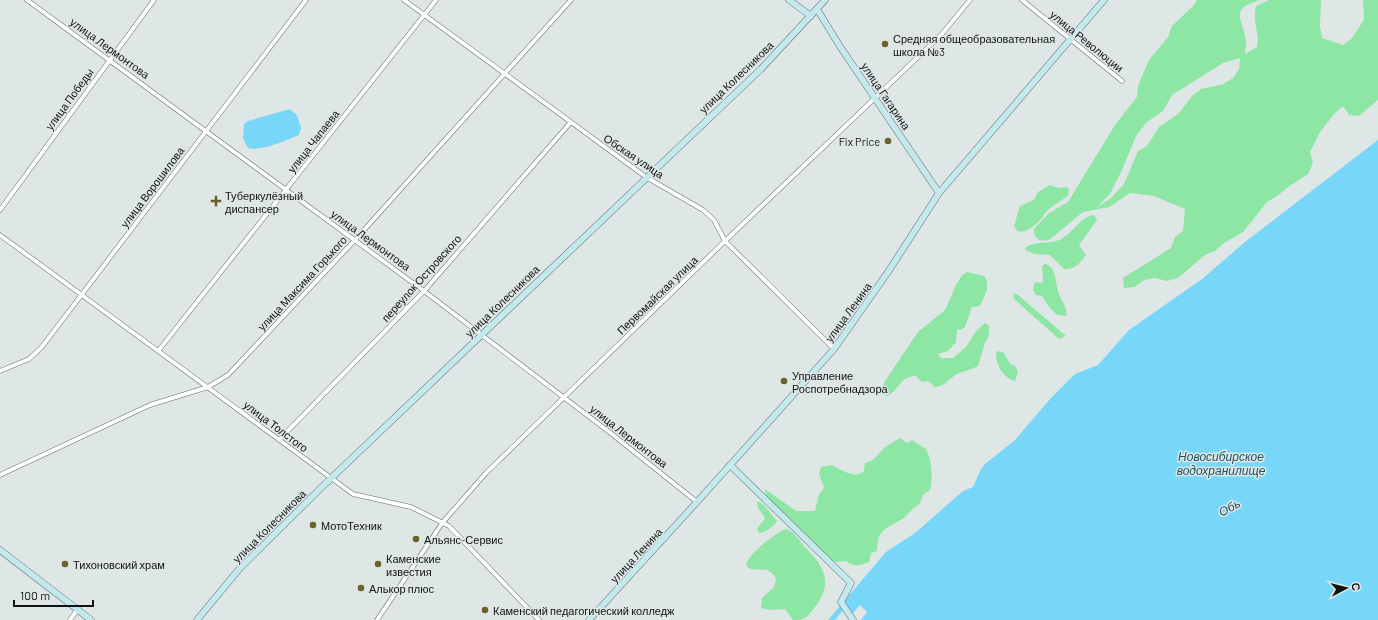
<svg xmlns="http://www.w3.org/2000/svg" width="1378" height="620" viewBox="0 0 1378 620" font-family="Barlow,sans-serif">
<style>
.green{fill:#8de6a4;fill-rule:evenodd}
.water{fill:#78d7f9}
.pier{fill:#dee7e6}
.lines{fill:none;stroke-linecap:round;stroke-linejoin:round}
.street-casing{stroke:#656c6b;stroke-width:5}
.secondary-casing{stroke:#656c6b;stroke-width:7}
.street{stroke:#fff;stroke-width:4}
.secondary{stroke:#c4e9ed;stroke-width:6}
.poi-dot{fill:#6c602d;stroke:#dee7e6;stroke-width:1.5}
.labels{text-anchor:middle;dominant-baseline:central;stroke-width:3;stroke-linejoin:round;paint-order:stroke}
.poi-label{font-size:11px;fill:#101313;stroke:#dee7e6;text-anchor:start}
.street-label{font-size:11px;fill:#101313;stroke:#dee7e6}
.water-label{font-size:12px;font-style:italic;fill:#1c5264;stroke:#dee7e6}
</style>
<rect width="100%" height="100%" fill="#dee7e6"/>
<g class="green">
<path d="M1197,0H1260C1228,9 1243,19 1246,41C1247,45 1245,50 1245,54L1257,47C1260,32 1252,23 1256,6L1269,0H1321L1320,26L1322,38L1343,45L1351,39L1364,20L1363,0H1378V100L1359,116L1349,115L1343,106L1335,113L1320,132L1310,152L1313,163L1308,174L1288,187L1277,196L1267,202L1243,232L1224,243L1215,251L1205,255L1178,278L1167,281L1155,278L1144,280L1135,287L1124,288L1123,278L1171,248L1175,237L1183,231L1185,209L1154,196L1130,193L1109,207L1083,212L1049,240C1039,242 1034,239 1034,229L1049,213L1068,202L1115,125L1137,97L1138,86L1149,60L1168,37L1172,26L1193,6ZM1240,58L1239,69L1233,78L1223,84L1201,89L1192,96L1178,114L1159,127L1147,146L1138,151L1124,184L1110,199L1097,207L1110,194L1122,170L1136,136L1147,122L1163,111L1172,95L1223,63Z"/>
<path d="M1050,185L1059,188L1067,187L1069,190L1068,196C1061,201 1053,205 1047,211C1044,213 1044,217 1041,219C1035,225 1026,234 1017,231L1014,226L1020,206L1034,200L1038,192Z"/>
<path d="M1094,215L1097,220L1079,245L1086,255C1080,263 1075,270 1064,269L1050,255L1034,254L1025,250L1026,247C1036,241 1048,244 1059,240C1072,235 1079,217 1094,215Z"/>
<path d="M1045,264C1057,266 1055,285 1059,294C1062,302 1068,308 1066,316L1057,315L1049,307L1042,296L1036,295L1033,290L1035,282L1041,283L1043,281L1042,266Z"/>
<path d="M967,272L984,276C991,285 985,296 980,306L972,307L965,327L960,330L957,329L956,342L948,351L938,354L941,358H953L966,347L976,331L985,323L989,326V336L985,343L978,366C971,370 963,371 957,374C948,379 946,386 935,387L928,381L922,382L916,376C898,376 900,392 886,396L883,394L882,389L885,381L918,332L945,310L956,285L962,275Z"/>
<path d="M1013,293L1018,295L1066,336L1059,339L1014,299Z"/>
<path d="M998,351L1004,353L1010,364L1015,366L1018,372L1015,381C1003,378 996,365 996,353Z"/>
<path d="M900,438L907,443L912,440L926,449C932,461 933,476 930,490L923,495L920,504C914,507 911,511 906,516C899,523 887,525 881,533C877,539 878,545 877,551L871,553L869,562C861,565 854,568 846,561L837,562L831,560L821,549L802,534L795,523L766,497L765,489L796,511H815L819,494L824,488L819,474L821,467L832,465C839,469 855,479 863,472C865,471 864,466 865,463L873,460L885,447Z"/>
<path d="M757,501L763,504L777,521C774,526 765,533 759,533L757,529L765,518L758,508Z"/>
<path d="M786,529C794,532 799,540 804,546C824,566 834,582 815,607C807,617 806,620 793,620L785,609L770,610L761,608L762,598L774,587L776,581L775,576L768,570L750,569L746,565C748,554 776,532 786,529Z"/>
</g>
<g class="water">
<path d="M290,109L297,115L301,128L299,135C287,140 260,152 248,148L243,138L244,124L248,121Z"/>
<path d="M1378,140V620H828L886,552L915,533L963,491L973,487L980,471L985,464L1015,440L1051,398L1075,374L1098,365L1129,330L1202,279L1245,242Z"/>
</g>
<path class="pier" d="M860,605L867,612L861,620H835L845,608L853,613Z"/>
<g class="lines">
<defs>
<g id="street">
<path d="M27,0L424,291L608,431L697,502"/>
<path d="M404,0L646,177L703,210L714,220L725,241L834,349"/>
<path d="M1022,0L1122,81"/>
<path d="M0,210L154,0"/>
<path d="M0,235L353,494L411,507L449,526L539,620"/>
<path d="M159,350L436,0"/>
<path d="M0,371L29,359L41,348L306,0"/>
<path d="M279,440L425,290L570,123"/>
<path d="M0,475L150,405L208,387L228,375L355,240L571,0"/>
<path d="M70,620L77,610"/>
<path d="M377,620L443,522L486,473L725,241L941,35L970,0"/>
</g>
<g id="secondary">
<path d="M789,0L811,16"/>
<path d="M817,9L841,48L939,193"/>
<path d="M730,465L851,583L841,602L853,620"/>
<path d="M0,550L91,620"/>
<path d="M197,620L240,568L324,485L761,69L825,0"/>
<path d="M589,620L697,502L834,349L888,272L939,193L1104,0"/>
</g>
</defs>
<use href="#street" class="street-casing"/>
<use href="#secondary" class="secondary-casing"/>
<use href="#street" class="street"/>
<use href="#secondary" class="secondary"/>
</g>
<g class="poi-dot">
<circle cx="885" cy="44" r="4"/>
<circle cx="888" cy="141" r="4"/>
<path d="M214 195h4v4h4v4h-4v4h-4v-4h-4v-4h4z"/>
<circle cx="784" cy="381" r="4"/>
<circle cx="313" cy="525" r="4"/>
<circle cx="416" cy="539" r="4"/>
<circle cx="65" cy="564" r="4"/>
<circle cx="378" cy="564" r="4"/>
<circle cx="361" cy="588" r="4"/>
<circle cx="485" cy="610" r="4"/>
</g>
<g class="labels">
<g class="poi-label">
<text x="893" y="38">Средняя общеобразовательная<tspan x="893" dy="13">школа №3</tspan></text>
<text x="880" y="141" text-anchor="end">Fix Price</text>
<text x="225" y="195">Туберкулёзный<tspan x="225" dy="13">диспансер</tspan></text>
<text x="792" y="375">Управление<tspan x="792" dy="13">Роспотребнадзора</tspan></text>
<text x="321" y="525">МотоТехник</text>
<text x="424" y="539">Альянс-Сервис</text>
<text x="386" y="558">Каменские<tspan x="386" dy="13">известия</tspan></text>
<text x="73" y="564">Тихоновский храм</text>
<text x="369" y="588">Алькор плюс</text>
<text x="493" y="610">Каменский педагогический колледж</text>
</g>
<g class="street-label">
<text transform="translate(1087 41) rotate(39)">улица Революции</text>
<text transform="translate(110 48) rotate(36)">улица Лермонтова</text>
<text transform="translate(736 77) rotate(-44)">улица Колесникова</text>
<text transform="translate(886 96) rotate(56)">улица Гагарина</text>
<text transform="translate(69 99) rotate(-54)">улица Победы</text>
<text transform="translate(313 141) rotate(-52)">улица Чапаева</text>
<text transform="translate(634 156) rotate(34)">Обская улица</text>
<text transform="translate(152 187) rotate(-53)">улица Ворошилова</text>
<text transform="translate(371 240) rotate(36)">улица Лермонтова</text>
<text transform="translate(421 278) rotate(-48)">переулок Островского</text>
<text transform="translate(302 283) rotate(-47)">улица Максима Горького</text>
<text transform="translate(657 295) rotate(-44)">Первомайская улица</text>
<text transform="translate(502 301) rotate(-44)">улица Колесникова</text>
<text transform="translate(848 312) rotate(-54)">улица Ленина</text>
<text transform="translate(276 426) rotate(37)">улица Толстого</text>
<text transform="translate(629 436) rotate(38)">улица Лермонтова</text>
<text transform="translate(269 526) rotate(-45)">улица Колесникова</text>
<text transform="translate(636 555) rotate(-47)">улица Ленина</text>
</g>
<g class="water-label">
<text x="1221" y="456">Новосибирское<tspan x="1221" dy="14">водохранилище</tspan></text>
<text transform="translate(1229 507) rotate(-28)">Обь</text>
</g>
</g>
<g transform="translate(1346 588) rotate(83)" stroke="#dee7e6" stroke-width="3" paint-order="stroke">
<path d="M0-3L7 15L0 10L-7 15Z" fill="#101313"/>
<text y="-6" font-size="11" font-weight="bold" text-anchor="middle" fill="#101313">С</text>
</g>
<path d="M14 600v6h79v-6" fill="none" stroke="#101313" stroke-width="2"/>
<text x="20" y="600" font-size="12" fill="#101313" stroke="#dee7e6" stroke-width="3" paint-order="stroke">100 m</text>
</svg>
